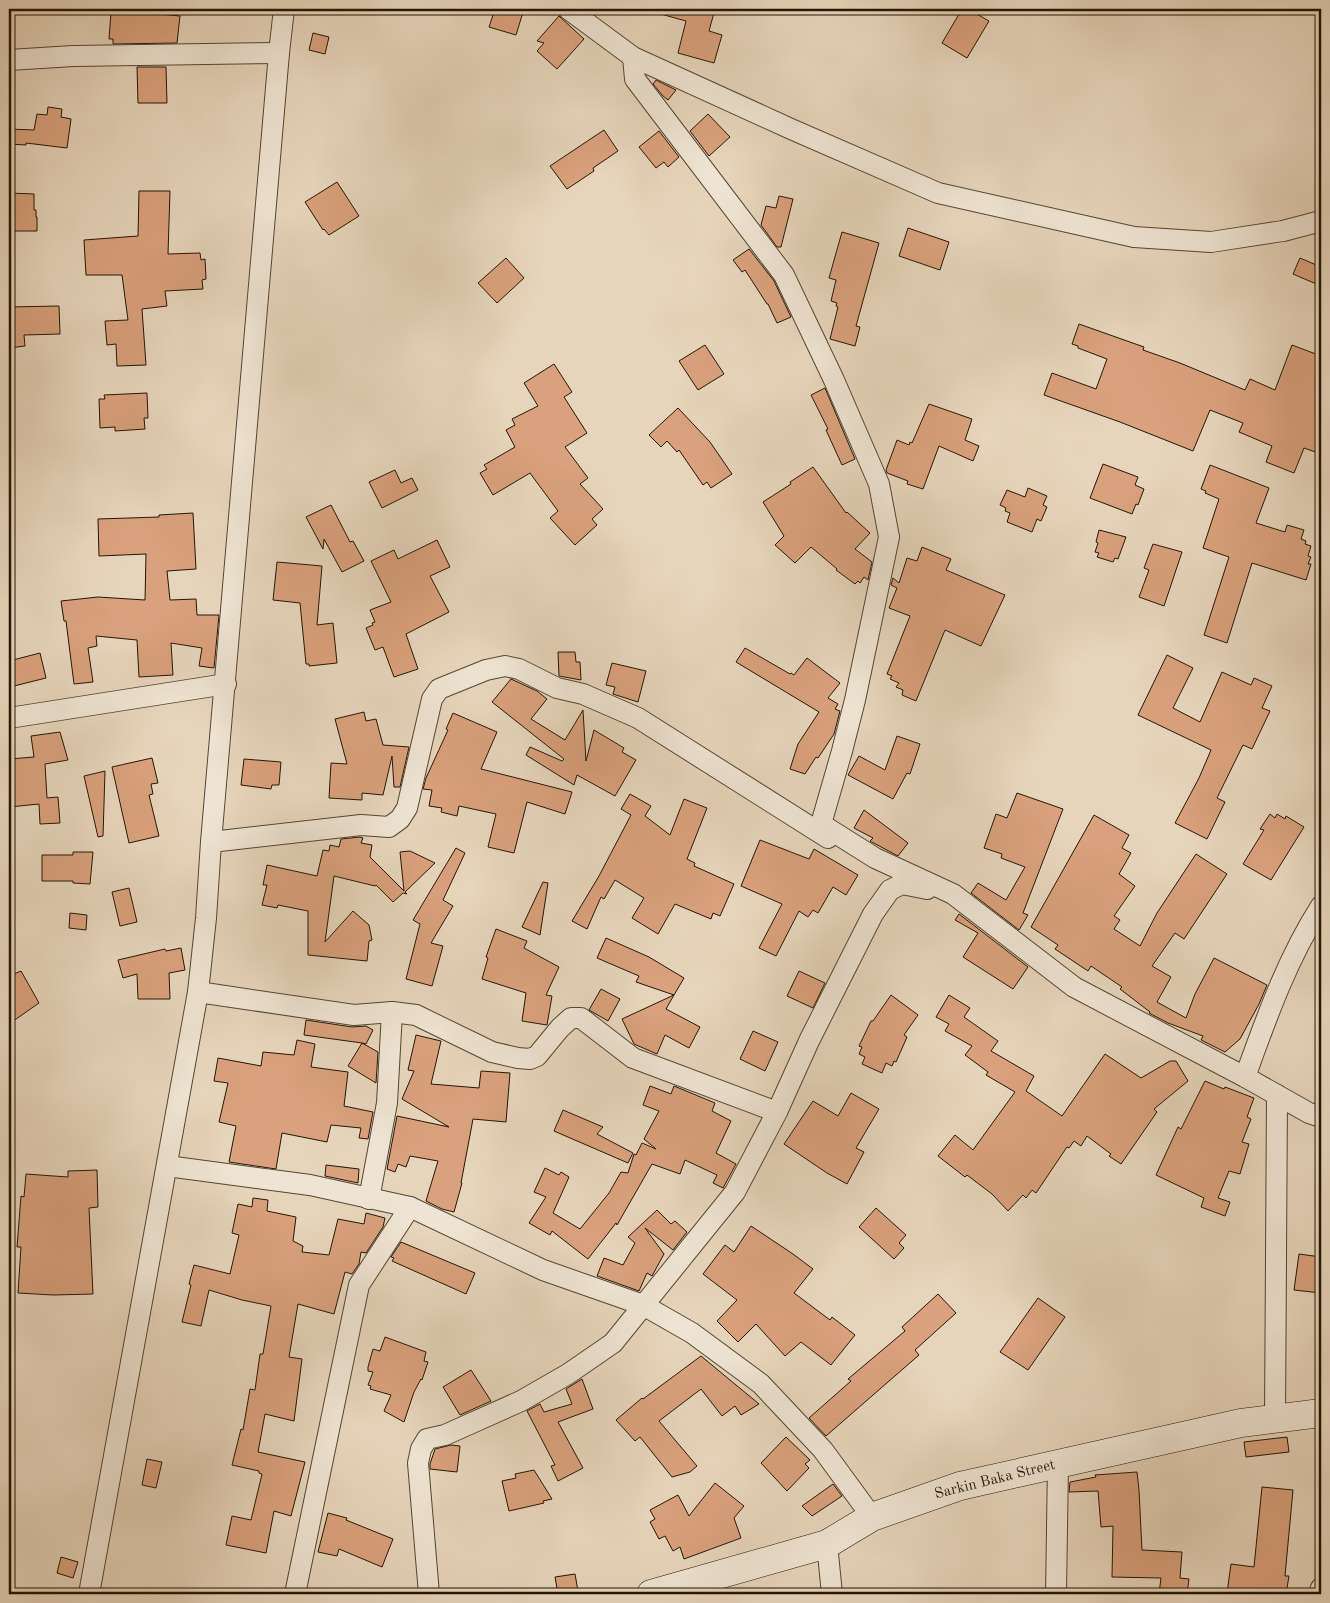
<svg xmlns="http://www.w3.org/2000/svg" width="1330" height="1603" viewBox="0 0 1330 1603" font-family="'Old Standard TT',serif">
<style>
.building{fill:#d9a17d;stroke:#241604}
.lines{fill:none;stroke-linecap:round;stroke-linejoin:round}
.street-casing{stroke:#554632;stroke-width:22}
.secondary-casing{stroke:#241604;stroke-width:29}
.street{stroke:#efe4d3;stroke-width:20}
.secondary{stroke:#efe4d3;stroke-width:28}
.labels{text-anchor:middle;dominant-baseline:central;stroke-width:5;stroke-linejoin:round;paint-order:stroke}
.street-label{font-size:15px;fill:#241604;stroke:#efe4d3}
</style>
<rect width="100%" height="100%" fill="#e7d5bb"/>
<filter id="stains"><feTurbulence type="fractalNoise" baseFrequency=".004" numOctaves="4"/><feColorMatrix values="0 0 0 0 .2 0 0 0 0 .09 0 0 0 0 .02 0 0 0 .5 -.17"/></filter>
<radialGradient id="worn" r=".72"><stop offset=".6" stop-color="#630" stop-opacity="0"/><stop offset="1" stop-color="#630" stop-opacity=".3"/></radialGradient>
<g class="building">
<path d="M495,9H524L516,35L489,27Z"/>
<path d="M657,9H715L709,31L722,35L714,63L678,53L686,21L657,13Z"/>
<path d="M962,9H968L989,21L967,58L942,43Z"/>
<path d="M111,12L149,13L180,16L177,43L113,44V39H109Z"/>
<path d="M559,16L584,39L557,69L537,51L544,43L537,41Z"/>
<path d="M313,33L329,37L325,54L309,50Z"/>
<path d="M137,67H166L167,103H138Z"/>
<path d="M656,80L676,90L668,100L663,96L653,84Z"/>
<path d="M48,107L62,109L61,117L71,119L67,148L26,143V145L9,144V129L34,130L37,114L47,115Z"/>
<path d="M708,114L730,137L709,156L690,131Z"/>
<path d="M604,130L618,151L593,168L594,171L567,189L550,166Z"/>
<path d="M659,131L679,157L668,167L664,162L656,168L639,147Z"/>
<path d="M337,182L359,216L329,235L324,229L323,230L305,202Z"/>
<path d="M139,191H170L168,254L200,253L201,260L205,259L206,279L202,280L203,289L165,291L167,306L142,309L146,365L117,366L116,344L107,345L105,321L128,320L122,275H86L84,240L138,236Z"/>
<path d="M9,193L34,194V210H36V217H37V231H9Z"/>
<path d="M779,196L793,199L781,247H777L761,225L766,206L776,208Z"/>
<path d="M908,228L949,242L940,270L899,256Z"/>
<path d="M842,232L879,243L856,326L860,327L855,346L830,339L838,307L836,306L837,303L831,301L836,280L829,278Z"/>
<path d="M749,249L774,281L791,317L777,323L768,304H767L745,270L742,272L733,260Z"/>
<path d="M506,258L524,278L497,303L478,283Z"/>
<path d="M1300,258L1321,267V286L1293,274Z"/>
<path d="M59,306L60,334L24,335L25,346L9,348V307Z"/>
<path d="M1079,324L1144,347L1143,350L1180,363L1245,390L1250,379L1275,390L1292,345L1321,356V454L1304,448L1294,473L1266,462L1272,446L1239,432L1243,423L1210,410L1193,451L1120,422L1044,395L1052,373L1096,389L1107,359L1078,348V346L1072,344Z"/>
<path d="M705,345L724,374L698,390L679,361Z"/>
<path d="M554,364L572,392L564,397L587,433L565,447L588,478L580,484L603,509L592,519L597,525L575,545L550,518L558,511L530,473L493,495L480,473L487,469L484,465L515,447L506,430L515,425L512,419L538,406L524,383Z"/>
<path d="M825,388L855,459L842,465L826,430L828,429L811,395Z"/>
<path d="M147,393L148,418H144L145,429L115,431V427L100,428L99,399H105L104,395Z"/>
<path d="M929,404L972,419L965,440L979,446L973,461L939,446L923,489L907,484L908,481L887,473L886,470L897,440L909,445L910,442L912,443Z"/>
<path d="M678,408L710,442L732,474L711,488L707,482L703,485L679,450L677,452L667,441L661,447L649,435Z"/>
<path d="M1103,464L1138,477L1135,485L1144,489L1138,505L1136,504L1132,514L1090,498Z"/>
<path d="M1210,465L1269,488L1256,523L1285,532L1287,525L1304,530L1301,539L1306,541L1305,544L1311,546L1308,556L1311,557L1308,564H1311L1306,580L1252,563L1227,643L1204,635L1229,557L1203,548L1219,499L1205,493L1206,491L1201,489Z"/>
<path d="M813,467L846,513L847,512L870,533L855,549L872,562L868,580L864,577L860,583L858,581L855,584L836,570L837,569L811,547L795,563L775,545L784,536L763,502L791,484L790,482Z"/>
<path d="M395,470L401,483L412,478L418,490L382,508L369,482Z"/>
<path d="M1028,488L1047,496L1043,505L1047,507L1041,521L1037,519L1032,532L1007,522L1010,513L1005,511L1006,508L1000,505L1007,490L1025,497Z"/>
<path d="M331,505L350,542L353,541L364,561L342,572L324,539L323,549L306,517Z"/>
<path d="M193,513L196,569L167,571L170,600L196,599L197,615H219L214,668L199,666L202,648L171,643L173,675L139,677L137,640L96,636L97,646L88,648L93,682L74,684L66,621H64L61,601L98,597L145,600L146,554L99,556L98,519L159,517V515Z"/>
<path d="M1099,530L1126,537L1118,559L1115,558L1113,562L1097,557L1099,553L1095,552L1098,543L1096,542Z"/>
<path d="M437,540L450,567L430,576L449,612L406,634L418,669L394,677L383,647L375,650L366,628L373,625L372,623L375,622L370,610L391,602L371,561L394,550L398,559Z"/>
<path d="M1153,544L1182,552L1164,606L1139,597L1149,570L1144,568Z"/>
<path d="M922,547L951,559L946,570L1005,595L981,646L945,630L916,701L902,695L903,690L896,687L899,683L890,679L892,676L887,674L910,616L889,608L897,588L891,585L893,578L899,583L907,558L917,561Z"/>
<path d="M277,562L322,566L317,625L333,623L337,663L309,666V664H306L300,603L273,600Z"/>
<path d="M745,648L790,674L791,673L794,675L807,658L840,683L828,698L838,704L835,709L840,711L834,734L818,758L816,757L805,774L790,769L798,744L819,712L736,662Z"/>
<path d="M558,652H575L576,662H580L581,680L559,676Z"/>
<path d="M40,653L46,678L14,686L9,661Z"/>
<path d="M1167,655L1193,668L1173,708L1200,722L1222,672L1251,685L1254,678L1272,686L1262,708L1270,711L1252,749L1243,745L1217,798L1225,802L1207,839L1175,823L1199,778L1211,750L1138,715Z"/>
<path d="M612,663L646,671L638,702L613,694L615,687L606,685Z"/>
<path d="M511,679L537,691L547,699L531,719L565,740L583,710L586,761L594,730L624,748L622,752L636,760L615,796L577,775L574,785L526,755L530,747L562,761L564,759L492,702Z"/>
<path d="M364,712L366,721L376,719L383,745L409,747L400,787H394L392,756L383,795L362,793V800L329,798L331,763L347,764L335,719Z"/>
<path d="M453,713L497,732L481,769L572,792L565,814L527,802L514,853L488,847L496,814L459,806L457,816L441,812L442,808L429,806L432,790L423,789L426,778L448,730L446,729Z"/>
<path d="M60,732L68,760L45,764L47,798L58,797L60,823L40,824L39,804L9,807V759L34,757L31,736Z"/>
<path d="M897,736L920,744L910,774L907,773L893,799L848,775L859,756L885,770Z"/>
<path d="M152,758L158,783L151,784L153,794L149,795L159,836L129,843L112,767Z"/>
<path d="M244,759L281,762L279,785H272L271,789L241,785Z"/>
<path d="M105,771L103,836L98,837L84,776Z"/>
<path d="M1017,793L1063,809L1023,913L1028,915L1019,930L971,893L978,883L1006,900L1025,867L1001,858L1002,854L984,848L996,814L1007,818Z"/>
<path d="M630,794L651,806L645,816L670,835L684,799L707,808L687,859L695,863L694,866L734,884L720,916L713,913L711,919L675,904L658,934L632,918L644,898L615,880L604,899L601,897L587,929L572,921L599,876L631,815L621,809Z"/>
<path d="M864,810L908,843L898,856L870,841L873,838L854,828Z"/>
<path d="M1270,814L1275,818L1277,814L1285,819L1286,816L1304,827L1271,880L1243,864L1264,830L1260,829Z"/>
<path d="M1094,815L1129,835L1122,848L1131,853L1119,874L1135,886L1114,916L1120,920L1114,929L1140,946L1157,913L1196,854L1227,874L1184,939L1175,933L1152,966L1171,977L1157,1002L1186,1018L1195,994L1214,958L1267,985L1259,1004L1240,1039L1225,1052L1201,1040L1203,1036L1168,1023L1149,1013L1150,1012L1120,989L1122,987L1091,966L1088,971L1055,949L1058,945L1031,927Z"/>
<path d="M360,837L363,838L361,843L372,845L370,857L404,891L400,852L410,851L435,863L405,892L407,894L403,893L393,902L376,885L375,886L334,876L325,942L353,911L369,925L372,940L369,941L367,961L308,955V911L278,905L277,908L262,905L267,885H263L267,865L317,876L323,850L329,851L330,845L339,847L341,839Z"/>
<path d="M760,840L809,859L814,849L858,875L846,895L833,887L818,913L813,910L808,917L799,911L776,956L759,948L782,904L741,886Z"/>
<path d="M456,848L465,853L443,900L453,906L431,943L443,946L432,986L406,979L420,924L413,920Z"/>
<path d="M73,852H93L90,884L73,883V881H42V855H73Z"/>
<path d="M543,882L548,883L540,935L522,927Z"/>
<path d="M129,888L137,922L120,926L112,892Z"/>
<path d="M70,913L87,915L86,930L69,928Z"/>
<path d="M959,914L1028,967L1013,989L963,957L978,933L955,920Z"/>
<path d="M496,929L527,941L524,948L559,967L546,995L552,996L547,1025L522,1021L526,993L482,979L488,958L486,957Z"/>
<path d="M606,938L649,957L684,978L674,995L636,982L639,976L597,958Z"/>
<path d="M181,948L185,970L169,973L170,999H138L137,974L123,978L118,960L165,949L166,951Z"/>
<path d="M21,971L39,1003L9,1024V976Z"/>
<path d="M799,971L825,983L813,1008L787,996Z"/>
<path d="M601,989L620,999L608,1021L589,1010Z"/>
<path d="M674,995L666,1009L700,1027L689,1048L665,1035L657,1054L634,1044L622,1019Z"/>
<path d="M891,995L918,1015L904,1035L907,1037L896,1062L894,1061L892,1066L886,1063L882,1073L862,1064L865,1057L859,1054L862,1047L859,1046L871,1021H873Z"/>
<path d="M949,995L970,1008L964,1017L998,1041L991,1051L1034,1076L1026,1091L1062,1116L1105,1054L1141,1078L1170,1061H1176L1188,1081L1154,1109L1157,1112L1121,1164L1109,1156L1111,1154L1087,1136L1081,1146L1074,1141L1069,1148L1067,1147L1036,1193L1032,1190L1026,1198L1023,1195L1008,1211L992,1194L967,1175L965,1177L938,1156L955,1135L973,1150L1015,1092L986,1075L988,1072L965,1055L972,1046L945,1031L949,1024L936,1017Z"/>
<path d="M306,1020L352,1027L366,1026L373,1030L366,1044L362,1043L378,1052L376,1083L348,1066L362,1043L304,1035Z"/>
<path d="M753,1031L778,1042L765,1071L740,1059Z"/>
<path d="M416,1035L441,1041L431,1084L479,1088L481,1071L510,1073L506,1122L473,1119L461,1183H462L454,1212L442,1209L426,1201L438,1161L410,1156L406,1167L398,1164L395,1172L387,1169L397,1116L449,1127L402,1099L414,1071L408,1070Z"/>
<path d="M297,1040L315,1044L311,1067L348,1072L344,1106L373,1112L368,1139L359,1138L361,1128L331,1125L327,1142L282,1133L276,1169L229,1162L236,1126L219,1122L228,1083L214,1081L218,1058L261,1066L263,1052L294,1055Z"/>
<path d="M1205,1081L1224,1089L1225,1087L1254,1098L1247,1117L1251,1119L1242,1142L1249,1144L1240,1174L1229,1171L1218,1198L1230,1202L1225,1216L1201,1207L1204,1198L1156,1175L1178,1127L1181,1129Z"/>
<path d="M650,1086L671,1094L674,1086L715,1103L712,1111L731,1121L716,1153L736,1164L723,1188L713,1183L717,1175L685,1160L680,1174L652,1164L617,1225L616,1223L588,1259L552,1231L550,1235L529,1223L546,1197L534,1192L545,1168L559,1175L561,1172L569,1177L553,1213L580,1229L609,1193L621,1172L628,1173L634,1154L636,1155L642,1143L656,1149L644,1139L659,1111L643,1105Z"/>
<path d="M851,1093L879,1109L856,1148L864,1152L847,1184L827,1173L784,1144L813,1101L838,1116Z"/>
<path d="M563,1110L603,1127L597,1134L633,1153L628,1163L554,1131Z"/>
<path d="M326,1165L359,1169L358,1183L325,1176Z"/>
<path d="M97,1170L98,1207L89,1208L93,1294L53,1295L18,1293L21,1247H17L21,1196L24,1197L26,1174L68,1177V1171Z"/>
<path d="M253,1198L268,1200L267,1211L296,1217L293,1241L303,1246L302,1252L329,1255L338,1219L364,1224L366,1213L385,1218L383,1227L366,1253L361,1252L359,1264L352,1274L345,1272L334,1314L298,1304L289,1357L302,1359L294,1421L265,1414L258,1452L305,1462L291,1516L274,1511L266,1553L226,1545L232,1516L251,1520L262,1474L259,1473V1471L232,1465L241,1429L243,1430L250,1389L255,1390L260,1354H263L271,1306L242,1300L209,1290L201,1326L182,1322L191,1285L189,1284L194,1265L230,1274L239,1235L232,1233L238,1204L252,1207Z"/>
<path d="M876,1208L906,1235L899,1243L904,1248L894,1259L859,1227Z"/>
<path d="M657,1210L671,1224L675,1221L687,1232L673,1250L645,1228L664,1254L652,1276L647,1273L639,1291L597,1276L604,1258L623,1265L635,1243L628,1237Z"/>
<path d="M751,1226L793,1254L813,1269L794,1293L830,1320L832,1317L855,1335L831,1365L801,1342L785,1356L756,1324L738,1342L717,1321L737,1300L703,1274L725,1245L734,1252Z"/>
<path d="M401,1242L475,1273L466,1294L392,1261L394,1258L391,1257Z"/>
<path d="M1299,1254L1321,1257V1293L1294,1290Z"/>
<path d="M938,1294L956,1313L915,1350L919,1355L826,1436L809,1418L851,1381L848,1379L905,1331L902,1327Z"/>
<path d="M1038,1298L1065,1317L1028,1370L1000,1352Z"/>
<path d="M385,1337L426,1352L424,1361L428,1362L422,1380L421,1379L414,1392L404,1422L384,1411L391,1395L370,1389L371,1386L368,1385L373,1372L368,1371V1367L373,1349L380,1351Z"/>
<path d="M701,1356L759,1404L741,1415L735,1406L722,1416L701,1389L659,1421L697,1466L690,1472L672,1477L640,1437L635,1441L616,1420L642,1398L643,1399Z"/>
<path d="M471,1370L491,1401L460,1415L443,1387Z"/>
<path d="M582,1379L593,1409L558,1422L583,1468L558,1481L551,1466L555,1465L527,1411L540,1404L544,1412L572,1404L566,1389Z"/>
<path d="M786,1437L810,1460L805,1464L809,1468L787,1491L761,1463Z"/>
<path d="M1287,1437L1289,1452L1246,1457L1244,1442Z"/>
<path d="M451,1445L460,1446L457,1472L430,1469V1464L435,1449Z"/>
<path d="M147,1459L162,1462L156,1488L142,1485Z"/>
<path d="M534,1470L552,1499L543,1501L544,1503L509,1511L502,1481L516,1478L515,1474Z"/>
<path d="M1137,1472L1139,1490L1142,1550L1182,1552L1180,1578L1189,1579L1187,1594H1159L1161,1578L1112,1577L1113,1526L1101,1527L1098,1491L1069,1492L1070,1482L1096,1477L1095,1475Z"/>
<path d="M715,1483L744,1506L734,1518L741,1538L684,1559L680,1547L673,1551L665,1536L659,1539L650,1522L655,1519L650,1510L678,1495L689,1516Z"/>
<path d="M833,1484L842,1496L812,1516L802,1506Z"/>
<path d="M1262,1487L1293,1490L1285,1576H1289L1286,1594H1237L1227,1593L1231,1564L1254,1567Z"/>
<path d="M328,1513L347,1518L346,1520L393,1539L382,1567L339,1549L337,1556L318,1552Z"/>
<path d="M61,1557L78,1562L73,1578L57,1573Z"/>
<path d="M575,1574L578,1591L558,1594L555,1577Z"/>
</g>
<g class="lines">
<defs>
<g id="street">
<path d="M568,9L633,57L791,129L938,193L1134,237L1211,242L1283,231L1321,221"/>
<path d="M633,57L635,79L784,275L834,380L879,484L889,537L855,700L842,751L821,824L875,858L953,894L1074,987L1245,1077L1309,1113L1321,1117"/>
<path d="M9,60L73,56L279,53"/>
<path d="M9,718L226,684"/>
<path d="M211,842L361,825L389,827L400,819L407,808L432,699L439,689L486,670L505,666L519,669L557,688L583,694L638,718L828,838"/>
<path d="M198,992L354,1015L392,1012L416,1015L492,1052L518,1058L530,1059L537,1056L560,1028L571,1018H581L633,1058L777,1112"/>
<path d="M1245,1077C1266,1019 1287,959 1321,906"/>
<path d="M167,1166L310,1185L410,1207L543,1270L643,1305L692,1333L761,1384L823,1450L872,1517"/>
<path d="M369,1199L387,1103L392,1012"/>
<path d="M1275,1419L1277,1095"/>
<path d="M827,1544L832,1594"/>
<path d="M89,1594L198,992L206,918L211,842L279,53L284,9"/>
<path d="M295,1594L359,1285L410,1207"/>
<path d="M429,1594L418,1463L421,1449L427,1439L445,1435L521,1401L568,1374L613,1343L735,1192L777,1112L809,1041L873,914L890,890L902,884L927,889"/>
<path d="M1056,1594L1058,1464"/>
<path d="M1319,1594L1321,1588"/>
</g>
<path id="secondary" d="M651,1594L827,1544L872,1517L960,1486L1241,1423L1321,1413"/>
</defs>
<use href="#street" class="street-casing"/>
<use href="#secondary" class="secondary-casing"/>
<use href="#street" class="street"/>
<use href="#secondary" class="secondary"/>
</g>
<g class="labels">
<g class="street-label">
<text transform="translate(995 1480) rotate(-14)">Sarkin Baka Street</text>
</g>
</g>
<rect width="1330" height="1603" fill="none" stroke="#e7d5bb" stroke-width="30"/>
<rect x="10" y="10" width="1310" height="1583" fill="none" stroke="#241604" stroke-width="2.5"/>
<rect x="15" y="15" width="1300" height="1573" fill="none" stroke="#241604"/>
<rect width="100%" height="100%" filter="url(#stains)"/>
<rect width="100%" height="100%" fill="url(#worn)"/>
</svg>
